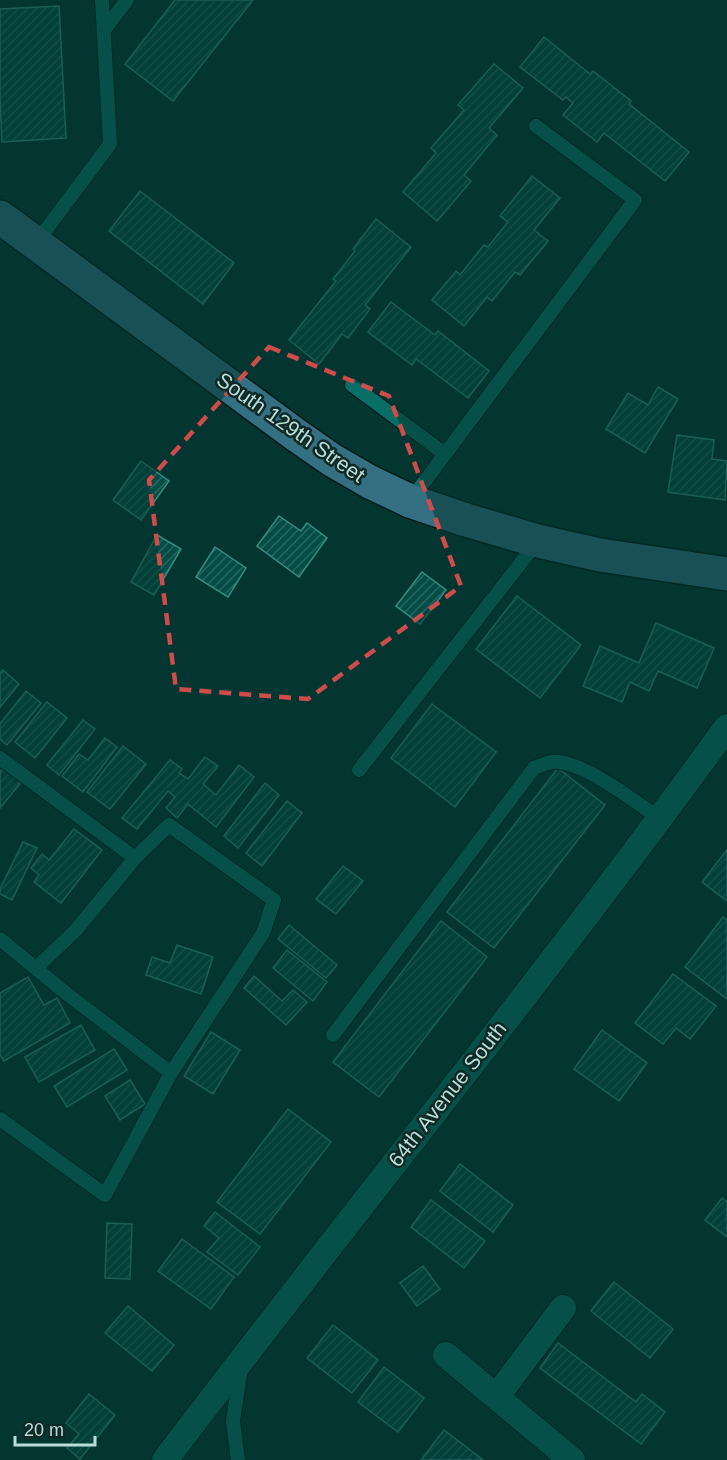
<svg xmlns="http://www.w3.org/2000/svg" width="727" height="1460" viewBox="0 0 727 1460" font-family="Helvetica,sans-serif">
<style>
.building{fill:url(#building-hatch);stroke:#358c82;stroke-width:1.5}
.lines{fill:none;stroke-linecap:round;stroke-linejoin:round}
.lane-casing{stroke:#011b18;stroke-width:16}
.street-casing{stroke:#011b18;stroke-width:28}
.secondary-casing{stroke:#011b18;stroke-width:36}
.lane{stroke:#096f66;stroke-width:14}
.street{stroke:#096f66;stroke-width:26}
.secondary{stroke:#346f82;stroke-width:33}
.marked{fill:none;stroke:#d04c4b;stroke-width:4.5;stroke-dasharray:12 8;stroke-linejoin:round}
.labels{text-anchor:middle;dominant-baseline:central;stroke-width:5;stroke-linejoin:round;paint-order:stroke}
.street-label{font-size:21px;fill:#b7ded8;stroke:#0e2926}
</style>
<defs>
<pattern id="building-hatch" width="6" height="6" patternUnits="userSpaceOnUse" patternTransform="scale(1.5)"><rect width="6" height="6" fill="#044c46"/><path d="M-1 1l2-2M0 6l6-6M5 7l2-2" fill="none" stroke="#266560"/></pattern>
</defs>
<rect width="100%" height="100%" fill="#043631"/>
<g class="building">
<path d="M175,0H253L173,101L125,64Z"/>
<path d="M59,6L66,138L2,142L0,99V9Z"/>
<path d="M544,37L590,74L593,71L631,101L629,104L689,152L665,181L604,133L597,142L563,115L573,103L566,97L563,100L520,67Z"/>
<path d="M494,64L523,88L489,128L497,135L464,175L471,181L437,221L403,192L436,153L431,148L464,110L458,105Z"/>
<path d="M532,176L560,198L534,230L548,241L520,275L515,272L492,301L487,297L464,326L432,300L456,271L460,275L484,245L488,247L508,222L500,216Z"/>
<path d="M140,191L234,263L203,304L109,231Z"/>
<path d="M376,219L411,247L365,305L370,309L348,338L342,334L319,364L289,340L336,281L333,279L355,251L353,249Z"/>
<path d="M391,302L435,335L438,331L489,371L468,398L416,359L412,365L368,332Z"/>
<path d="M658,387L678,399L645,453L606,429L628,393L648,405Z"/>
<path d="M677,435L714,440L712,459L727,461L725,500L668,492Z"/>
<path d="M141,461L169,481L141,520L113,500Z"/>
<path d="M279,516L301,531L307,523L327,538L299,577L257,546Z"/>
<path d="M157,535L181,549L154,595L131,582Z"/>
<path d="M215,547L246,568L228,597L196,577Z"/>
<path d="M422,572L446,590L420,624L396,606Z"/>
<path d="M517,596L581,645L540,698L476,649Z"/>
<path d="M656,623L714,648L697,688L658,671L649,691L630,682L622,702L583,686L600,646L639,663Z"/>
<path d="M3,670L19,684L0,707V673Z"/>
<path d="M26,691L41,703L7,745L0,739V724Z"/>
<path d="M47,702L67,718L35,758L15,742Z"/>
<path d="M432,704L496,752L455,807L391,758Z"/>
<path d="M83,720L95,729L59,775L47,765Z"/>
<path d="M105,738L117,747L83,792L62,776L79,754L88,760Z"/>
<path d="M123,746L146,764L110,809L87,792Z"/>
<path d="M205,757L218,766L203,784L216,795L239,765L254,777L216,827L188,804L177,818L166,808L175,797L168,791L137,829L122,818L170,760L182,769L179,773L188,779Z"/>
<path d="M4,767L22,781L0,808V772Z"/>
<path d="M558,768L605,805L494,948L447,912Z"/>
<path d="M265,783L279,795L238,848L224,836Z"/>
<path d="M287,801L302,813L262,866L246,853Z"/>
<path d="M74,829L102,850L61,903L34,882L39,875L31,868L42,854L49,860Z"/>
<path d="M23,842L37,848L12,900L0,894V889Z"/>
<path d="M727,850V901L702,882Z"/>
<path d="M343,866L363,881L336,914L316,899Z"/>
<path d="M723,917L727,920V999L685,967Z"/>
<path d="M441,921L487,957L379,1097L333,1062Z"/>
<path d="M289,925L337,965L326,978L278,939Z"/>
<path d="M177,945L213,957L201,994L146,975L152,957L170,963Z"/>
<path d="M287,950L327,982L313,1001L273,968Z"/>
<path d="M673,974L716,1006L690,1039L676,1028L663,1044L635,1023Z"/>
<path d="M254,976L282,1001L293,990L307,1002L286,1025L244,988Z"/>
<path d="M28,977L44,1005L57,998L70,1023L4,1061L0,1055V993Z"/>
<path d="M81,1025L95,1050L39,1082L25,1057Z"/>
<path d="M602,1030L647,1063L619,1101L574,1069Z"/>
<path d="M211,1032L240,1050L213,1094L184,1076Z"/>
<path d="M114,1049L127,1070L67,1107L54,1086Z"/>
<path d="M130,1080L145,1104L120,1120L105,1096Z"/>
<path d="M288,1109L331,1142L260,1234L217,1202Z"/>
<path d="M460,1164L513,1205L493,1232L440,1191Z"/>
<path d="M722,1198L727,1202V1237L705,1220Z"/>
<path d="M431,1200L485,1241L464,1268L411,1227Z"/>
<path d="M215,1212L260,1247L238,1275L207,1252L219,1238L204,1226Z"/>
<path d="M107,1223L132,1224L130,1279L105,1278Z"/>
<path d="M182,1239L234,1277L211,1309L158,1271Z"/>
<path d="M423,1266L440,1289L417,1306L400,1283Z"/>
<path d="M614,1282L673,1329L650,1358L591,1311Z"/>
<path d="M128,1306L174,1345L152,1371L105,1333Z"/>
<path d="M333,1325L378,1360L352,1393L307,1358Z"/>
<path d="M558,1343L636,1402L642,1394L665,1412L641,1444L540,1368Z"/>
<path d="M384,1367L424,1398L398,1432L358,1402Z"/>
<path d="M89,1394L115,1415L80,1459L67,1448L79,1434L66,1423Z"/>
<path d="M444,1430L483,1460H421Z"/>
</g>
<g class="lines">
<defs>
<g id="lane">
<path d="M104,30L127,0"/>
<path d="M36,243L110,144L102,0"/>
<path d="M352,385L445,454"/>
<path d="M410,501L635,200L536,126"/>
<path d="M0,758L135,858"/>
<path d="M359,770L538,541"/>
<path d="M0,939L67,994L171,1073"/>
<path d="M333,1035L534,768C540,766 546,763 552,762C581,759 637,803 660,819"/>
<path d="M0,1119L105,1195L171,1073L263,933L274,900L169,825L135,858L76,930L36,968"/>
<path d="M238,1460L233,1421L241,1368"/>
</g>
<g id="street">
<path d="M446,1355L572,1460"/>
<path d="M497,1396L563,1308"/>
<path d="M165,1460C351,1215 546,976 727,727"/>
</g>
<path id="secondary" d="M0,217L296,435L332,460L370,482L410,501L466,520L538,541L600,555L727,574"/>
</defs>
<use href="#lane" class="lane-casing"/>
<use href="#street" class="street-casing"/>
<use href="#secondary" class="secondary-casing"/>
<use href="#lane" class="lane"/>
<use href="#street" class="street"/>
<use href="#secondary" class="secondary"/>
</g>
<path d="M0 0H727V1460H0ZM269,347L389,396L461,586L308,699L176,689L149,480Z" fill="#043631" fill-opacity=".55" fill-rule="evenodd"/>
<path class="marked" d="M269,347L389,396L461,586L308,699L176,689L149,480Z"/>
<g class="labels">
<g class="street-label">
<text transform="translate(291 427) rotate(35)">South 129th Street</text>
<text transform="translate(447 1094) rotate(-52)">64th Avenue South</text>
</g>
</g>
<path d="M15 1436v9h80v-9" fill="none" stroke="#b7ded8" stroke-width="3"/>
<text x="24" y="1436" font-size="18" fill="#b7ded8" stroke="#0e2926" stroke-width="4.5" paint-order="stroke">20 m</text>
</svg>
